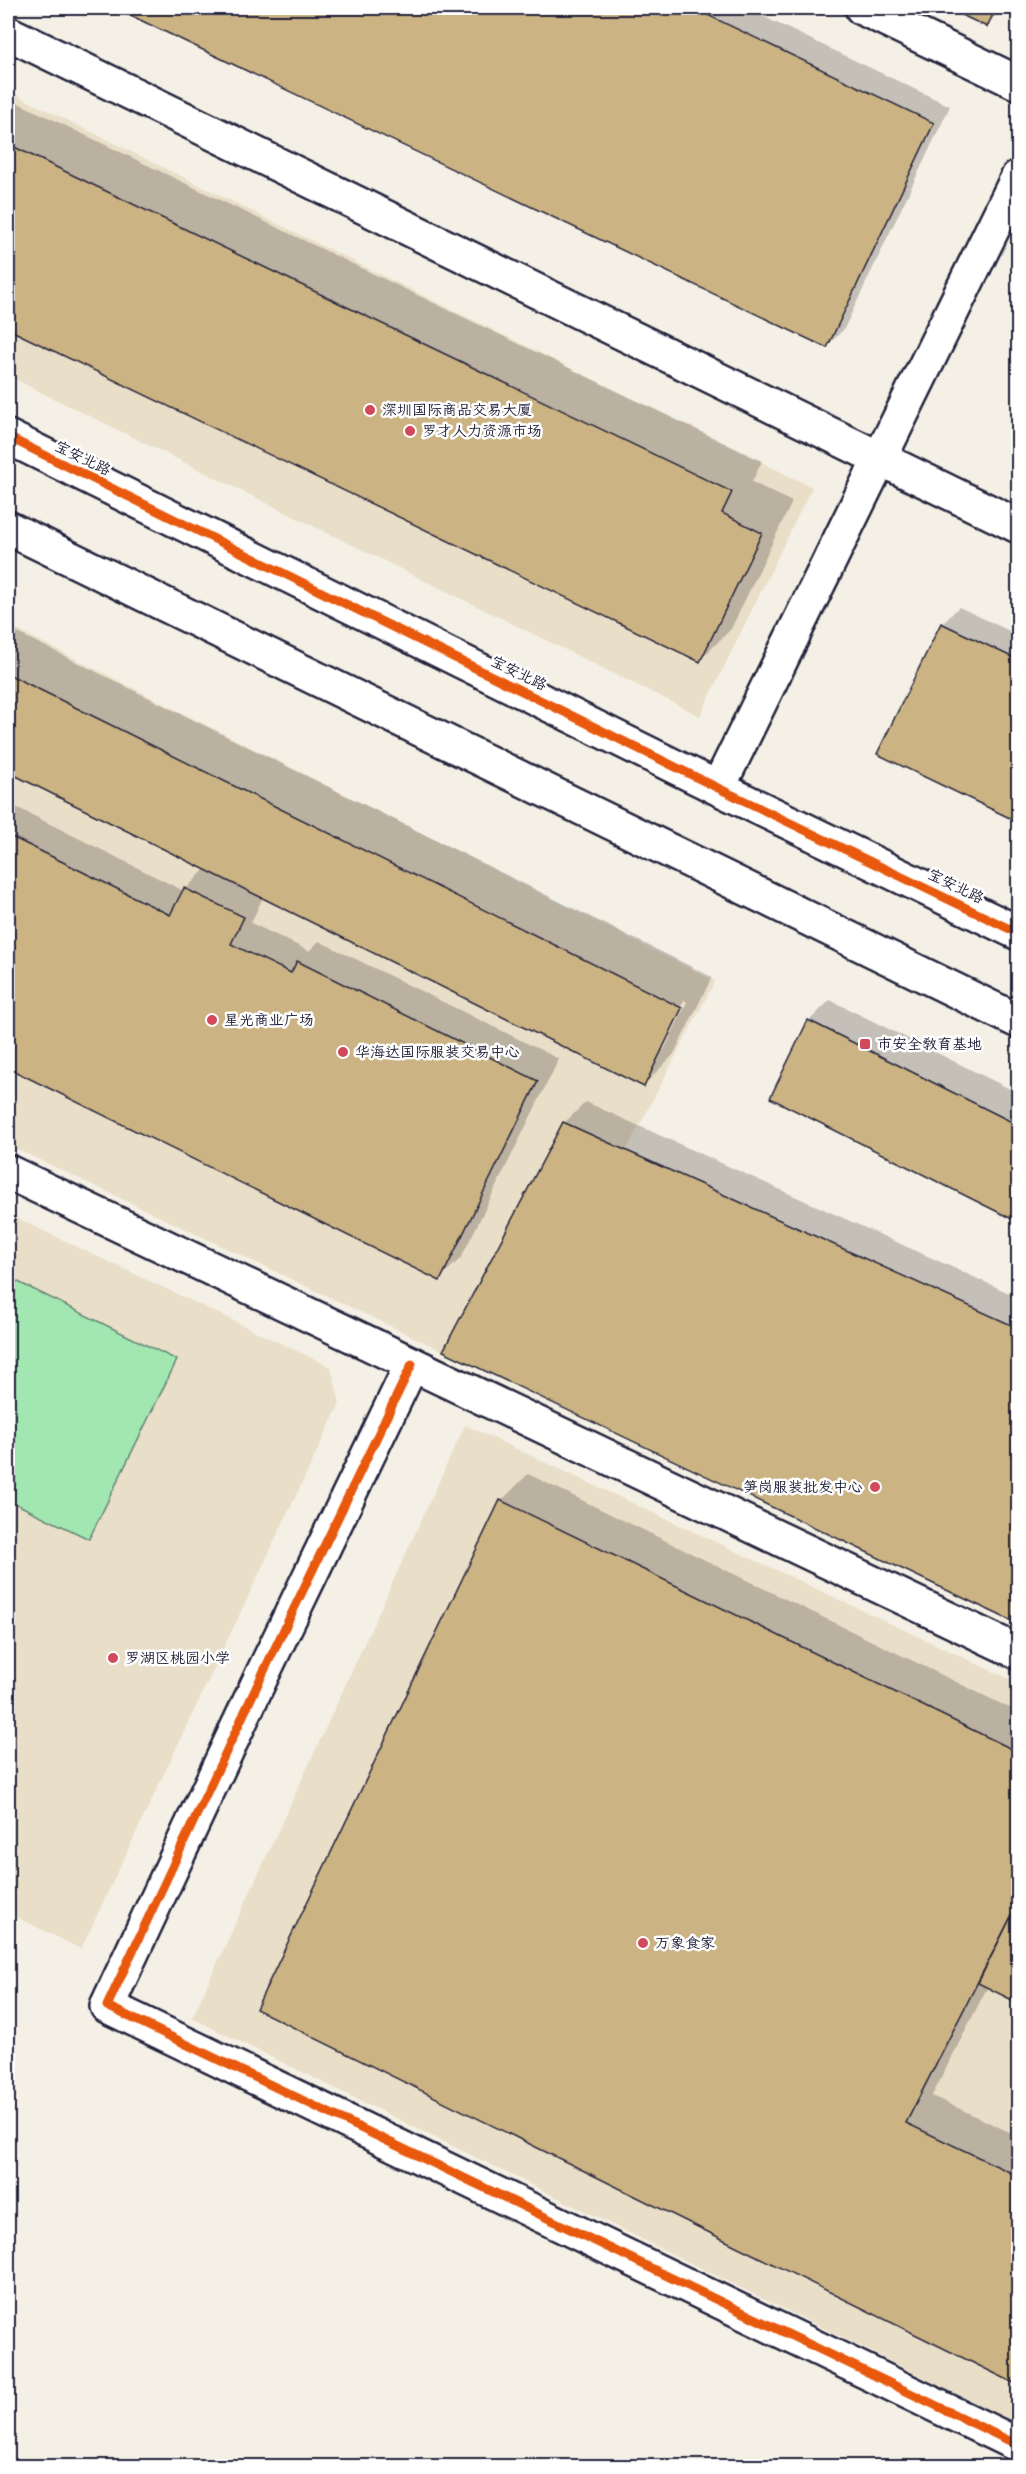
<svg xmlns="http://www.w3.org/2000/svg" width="1026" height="2474" viewBox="0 0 1026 2474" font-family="'Shantell Sans','LXGW WenKai TC',sans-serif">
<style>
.built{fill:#e9dec8}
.green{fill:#a2e7b2;stroke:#628476;stroke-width:1.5}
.shadow{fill:#0003;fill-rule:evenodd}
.building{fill:#ccb383;stroke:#22223b;stroke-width:1.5}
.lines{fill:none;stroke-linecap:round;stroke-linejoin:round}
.minor-casing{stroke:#22223b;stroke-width:38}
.tertiary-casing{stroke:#22223b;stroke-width:38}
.minor{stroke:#fff;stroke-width:33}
.tertiary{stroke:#fff;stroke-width:33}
.cycleway-casing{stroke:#fff;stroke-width:13}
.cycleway{stroke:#e8590c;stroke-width:9}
.poi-dot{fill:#d1495b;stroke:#fff;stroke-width:2}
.labels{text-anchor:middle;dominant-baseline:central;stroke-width:5;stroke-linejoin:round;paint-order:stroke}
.poi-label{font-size:15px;fill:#22223b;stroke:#fff;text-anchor:start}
.street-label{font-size:15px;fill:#22223b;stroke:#fff}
</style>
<rect width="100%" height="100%" fill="#f5f0e6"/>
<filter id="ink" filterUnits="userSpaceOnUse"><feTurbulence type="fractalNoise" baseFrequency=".0167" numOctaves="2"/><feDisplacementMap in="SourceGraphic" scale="12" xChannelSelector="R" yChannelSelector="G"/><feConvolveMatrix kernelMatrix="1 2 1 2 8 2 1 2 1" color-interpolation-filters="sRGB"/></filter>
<g filter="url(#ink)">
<g class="built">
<path d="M8,91L812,487L700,716L8,376Z"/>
<path d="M8,625L715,981L626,1151L564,1122L443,1351L8,1145Z"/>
<path d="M8,1214L331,1367L340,1403L81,1949L8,1913Z"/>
<path d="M465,1425L1018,1683V2424L192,2018Z"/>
</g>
<path class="green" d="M8,1277L177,1360L89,1539L8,1500Z"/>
<g class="shadow">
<path d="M119,8H745L950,106L844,329L827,346Z"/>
<path d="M950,8H1004L986,25Z"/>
<path d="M8,98L762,461L752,482L792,502L731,629L700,660L8,328Z"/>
<path d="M959,607L1018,635V820L879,753L942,624Z"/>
<path d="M8,628L712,977L674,1054L644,1085L263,897L251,923L309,951L319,941L559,1059L461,1258L439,1279L8,1066V803L184,891L206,868L8,770ZM684,1000L687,1002L664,1050H660Z"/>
<path d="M830,1000L1018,1093V1220L772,1097L809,1021Z"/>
<path d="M586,1102L1018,1297V1622L445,1350L564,1123Z"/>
<path d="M528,1474L1018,1712V2001L988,1986L932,2096L1018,2136V2384L258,2009L501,1501Z"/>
</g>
<g class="building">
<path d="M115,8H693L934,123L827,348Z"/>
<path d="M947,8H996L987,27Z"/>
<path d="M8,144L732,492L722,513L762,533L700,662L8,329Z"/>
<path d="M941,623L1018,660V822L877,754Z"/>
<path d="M8,674L682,1008L644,1087L8,772Z"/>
<path d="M8,835L170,915L184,888L244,917L231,944L291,973L297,961L538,1081L440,1281L8,1068Z"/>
<path d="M808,1020L1018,1125V1222L770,1098Z"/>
<path d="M563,1122L1018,1328V1624L443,1351Z"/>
<path d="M500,1500L1018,1752V1903L906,2123L1018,2176V2385L256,2009Z"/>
<path d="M1018,1903V2003L978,1983Z"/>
</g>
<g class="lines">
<defs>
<g id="minor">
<path d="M862,8L1018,83"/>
<path d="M8,33L1018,526"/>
<path d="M8,1172L1018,1652"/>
<path d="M412,1364L263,1673L107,2006L1018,2445"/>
</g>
<g id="tertiary">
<path d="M8,437L718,788L1018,933"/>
<path d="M8,528L1018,1021"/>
<path d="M718,788L1018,177"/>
</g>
</defs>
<use href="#minor" class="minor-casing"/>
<use href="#tertiary" class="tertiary-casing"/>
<use href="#minor" class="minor"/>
<use href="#tertiary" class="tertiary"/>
<defs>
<g id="cycleway">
<path d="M8,437L718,788L1018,933"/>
<path d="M412,1364L263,1673L107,2006L1018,2445"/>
</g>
</defs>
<use href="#cycleway" class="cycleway-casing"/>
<use href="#cycleway" class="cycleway"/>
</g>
</g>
<g class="poi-dot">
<circle cx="370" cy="410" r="6"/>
<circle cx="410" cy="431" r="6"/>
<circle cx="212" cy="1020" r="6"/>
<rect x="859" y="1038" width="12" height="12" rx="3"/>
<circle cx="343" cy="1052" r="6"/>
<circle cx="875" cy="1487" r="6"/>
<circle cx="113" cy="1658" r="6"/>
<circle cx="643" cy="1943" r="6"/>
</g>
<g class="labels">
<g class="poi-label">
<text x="382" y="410">深圳国际商品交易大厦</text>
<text x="422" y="431">罗才人力资源市场</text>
<text x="224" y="1020">星光商业广场</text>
<text x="877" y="1044">市安全教育基地</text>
<text x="355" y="1052">华海达国际服装交易中心</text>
<text x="863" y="1487" text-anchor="end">笋岗服装批发中心</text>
<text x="125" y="1658">罗湖区桃园小学</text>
<text x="655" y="1943">万象食家</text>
</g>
<g class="street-label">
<text transform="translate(83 458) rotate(26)">宝安北路</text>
<text transform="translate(519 673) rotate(26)">宝安北路</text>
<text transform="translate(956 886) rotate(26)">宝安北路</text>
</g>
</g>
<rect width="1026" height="2474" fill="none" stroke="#fff" stroke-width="30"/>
<rect x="15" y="15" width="996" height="2444" fill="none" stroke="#22223b" stroke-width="2" filter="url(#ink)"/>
</svg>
